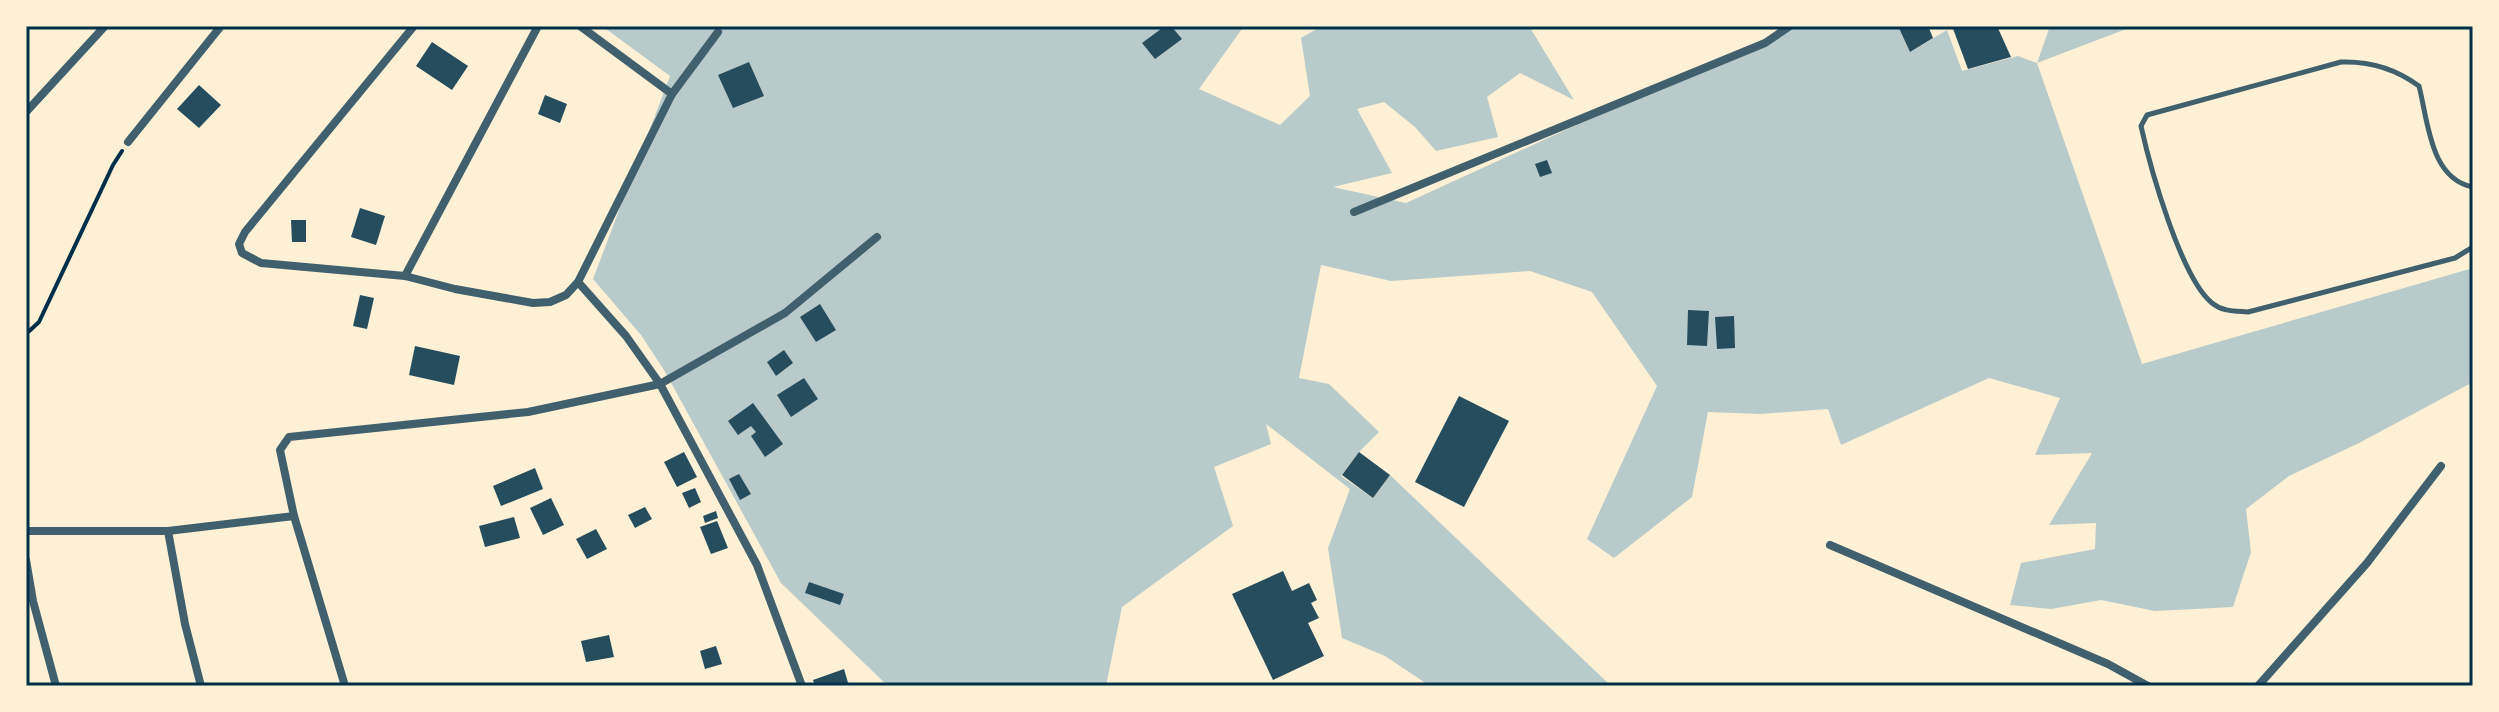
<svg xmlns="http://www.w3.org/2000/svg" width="2499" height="712" viewBox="0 0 2499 712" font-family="'Playfair Display',serif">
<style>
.green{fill:#b9caca}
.building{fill:#264d5e}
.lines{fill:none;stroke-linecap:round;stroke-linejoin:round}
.path{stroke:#003049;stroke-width:4}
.service{stroke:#3f606c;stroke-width:5}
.minor{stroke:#3f606c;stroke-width:8}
.neatline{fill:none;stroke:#003049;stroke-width:3}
</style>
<rect width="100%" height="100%" fill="#fdf0d5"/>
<path class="green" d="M602,26H1244L1199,89L1280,125L1310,96L1301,38L1322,26H1529L1574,100L1520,73L1487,97L1498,137L1436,151L1415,127L1384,102L1357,109L1392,173L1333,187L1406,203L1666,84L1765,43L1790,26H1898L1910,52L1947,30L1962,71L2018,56L2037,63L2050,26H2134L2037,63L2142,364L2473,268V382L2359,443L2289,476L2246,509L2251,552L2233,607L2155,611L2101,600L2051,609L2010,605L2021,563L2095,549L2096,523L2049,525L2092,453L2035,455L2060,398L1989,378L1841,445L1828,409L1760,414L1708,412L1692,497L1614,558L1587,539L1657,386L1592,292L1530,271L1391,281L1321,265L1299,378L1329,384L1379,432L1359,452L1341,476L1373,498L1390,475L1611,686H1430L1385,656L1342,638L1328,548L1350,489L1266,424L1271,444L1214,467L1233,526L1122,607L1106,686H888L781,583L664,370L641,335L593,279L670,76Z"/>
<g class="building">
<path d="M1165,26H1171L1182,39L1155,59L1142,43Z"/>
<path d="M1898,26H1928L1933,38L1910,52Z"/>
<path d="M1952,26H1997L2011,57L1968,69Z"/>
<path d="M432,42L468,66L452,90L416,66Z"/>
<path d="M749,62L764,96L733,108L718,75Z"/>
<path d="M199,85L221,105L199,128L177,109Z"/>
<path d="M545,95L567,104L560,123L538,114Z"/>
<path d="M1547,160L1552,173L1540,177L1535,164Z"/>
<path d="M360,208L385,216L376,245L351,237Z"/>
<path d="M291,220H306V242H292Z"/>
<path d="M360,295L374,298L367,329L353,326Z"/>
<path d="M820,304L836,330L816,342L800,317Z"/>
<path d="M1688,310L1709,311L1707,346L1687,345Z"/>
<path d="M1734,316L1735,348L1717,349L1715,317Z"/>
<path d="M415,346L460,356L454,385L409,375Z"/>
<path d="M784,350L793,363L776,376L767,362Z"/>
<path d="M804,378L818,399L791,417L777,395Z"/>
<path d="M1459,396L1509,421L1464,507L1415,482Z"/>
<path d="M753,403L783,444L765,457L751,436L756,432L751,426L738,435L728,421Z"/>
<path d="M684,452L697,477L677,487L664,462Z"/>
<path d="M1359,452L1390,475L1373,498L1342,475Z"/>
<path d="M535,468L543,489L501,506L493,486Z"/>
<path d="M739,474L751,494L740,500L729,479Z"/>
<path d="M695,488L701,502L689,508L682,493Z"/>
<path d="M551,498L564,525L543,535L530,508Z"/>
<path d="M645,507L652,519L635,528L628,515Z"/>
<path d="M716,511L718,518L705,523L703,516Z"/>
<path d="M514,517L520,538L485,547L479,526Z"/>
<path d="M717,521L728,548L711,554L700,527Z"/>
<path d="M596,529L607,549L587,559L576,539Z"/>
<path d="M1283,571L1292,591L1309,583L1317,600L1311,603L1319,618L1308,623L1324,656L1273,680L1232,594Z"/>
<path d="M809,582L844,594L840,605L805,593Z"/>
<path d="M609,635L614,657L586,662L581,641Z"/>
<path d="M716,646L722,664L705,669L700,651Z"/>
<path d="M844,669L849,686H815L813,680Z"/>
</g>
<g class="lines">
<path class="path" d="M26,334L39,322L113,165L122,151"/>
<path class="service" d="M2473,187C2430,179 2428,121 2419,86C2396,69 2369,61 2341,62L2147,115L2141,126C2150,167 2181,278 2212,303C2223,312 2236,311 2248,312L2455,258L2473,247"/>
<g class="minor">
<path d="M414,26L245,232L239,244L242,253L261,263L405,276L455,289L533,303L550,302L566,295L578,282"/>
<path d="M580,26L672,94"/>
<path d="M718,32L672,94L578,282L626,336L660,384L757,565L802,686"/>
<path d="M26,112L105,26"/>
<path d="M128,142L221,26"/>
<path d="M1354,212L1765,43L1790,26"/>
<path d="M405,276L538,26"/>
<path d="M26,531H168L294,516"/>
<path d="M168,531L185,624L201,686"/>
<path d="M1830,545L2108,664L2148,686"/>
<path d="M26,560L33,601L56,686"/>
<path d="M345,686L294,516L280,450L289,437L528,412L660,384L785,313L877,237"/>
<path d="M2258,686L2367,563L2441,466"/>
</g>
</g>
<rect width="2499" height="712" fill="none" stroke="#fdf0d5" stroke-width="56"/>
<rect x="28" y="28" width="2443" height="656" class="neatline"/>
</svg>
